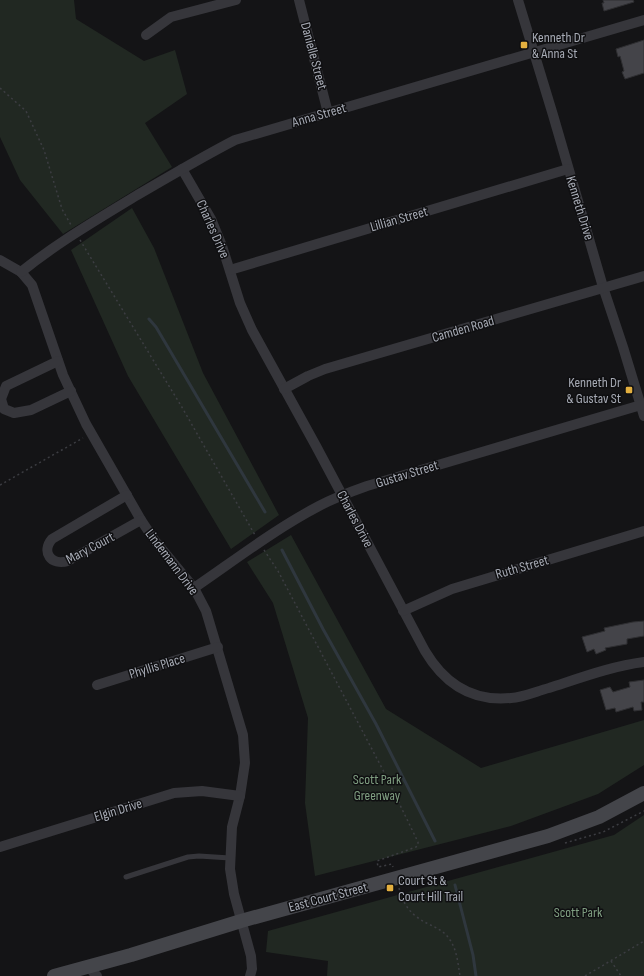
<svg xmlns="http://www.w3.org/2000/svg" width="644" height="976" viewBox="0 0 644 976" font-family="'Sofia Sans Condensed',sans-serif">
<style>
.green{fill:#212822}
.lines{fill:none;stroke-linecap:round;stroke-linejoin:round}
.stream{stroke:#2f373e;stroke-width:3}
.building{fill:#444449;stroke:#2f2f32}
.path{stroke:#3c3d42;stroke-width:1.5;stroke-dasharray:2 3;stroke-linecap:butt}
.lane{stroke:#36363b;stroke-width:5}
.street{stroke:#36363b;stroke-width:10}
.secondary{stroke:#44454a;stroke-width:14}
.poi-dot{fill:#e3af3f;stroke:#0f0f11;stroke-width:1.5}
.labels{text-anchor:middle;dominant-baseline:central;stroke-width:3;stroke-linejoin:round;paint-order:stroke}
.poi-label{font-size:14px;fill:#a7abb5;stroke:#0f0f11;text-anchor:start}
.street-label{font-size:14px;fill:#a7abb5;stroke:#0f0f11}
.park-label{font-size:14px;fill:#809f82;stroke:#0f0f11}
</style>
<rect width="100%" height="100%" fill="#141416"/>
<g class="green">
<path d="M0,0H74L76,19L144,61L175,50L187,94L145,123L172,167L63,234L20,180L0,137Z"/>
<path d="M132,208L154,248L203,373L279,515L231,549L128,376L71,250Z"/>
<path d="M291,535L386,709L481,768L644,720V765L598,794L511,826L315,876L305,803L308,718L273,603L247,562Z"/>
<path d="M644,815V976H327L328,961L266,952L268,931L614,835Z"/>
</g>
<g class="lines">
<g class="stream">
<path d="M149,319L156,327L265,512"/>
<path d="M282,550L323,629L376,724L435,841"/>
<path d="M455,885L473,955L476,976"/>
</g>
</g>
<g class="building">
<path d="M603,0H633L634,2L604,11L602,3H604Z"/>
<path d="M644,40V73L625,79L622,72L624,71L620,56L618,57L616,49Z"/>
<path d="M644,621V636L627,639V644L605,648L606,650L596,654L594,649L587,652L582,637L605,631L604,628L633,622Z"/>
<path d="M644,680V702H641L642,710L634,711L633,707L616,712L615,708L606,710L600,690L610,687L613,692L630,687L629,682Z"/>
</g>
<g class="lines">
<g class="path">
<path d="M0,88L26,111L44,150L62,209L71,225"/>
<path d="M80,240L183,409L255,535"/>
<path d="M0,485L83,438"/>
<path d="M264,550L278,571L384,772L418,842V845L416,847L377,861L378,867L392,864L393,867"/>
<path d="M565,843L603,832L644,811"/>
<path d="M399,888C402,900 407,910 417,917C428,926 442,927 450,940C457,950 458,964 460,976"/>
<path d="M611,961L621,976"/>
<path d="M585,976L644,941"/>
</g>
<path class="lane" d="M126,877L188,857L199,856L230,858"/>
<g class="street">
<path d="M299,0L328,113"/>
<path d="M518,0L553,115L603,287L623,347L644,416"/>
<path d="M146,35L171,17L236,0"/>
<path d="M182,169L211,219L222,246L240,303L252,330L316,446L425,651C444,683 472,702 511,698C524,697 537,691 549,688C580,678 612,666 644,662"/>
<path d="M0,260L21,272L32,285L63,375L86,424L141,520L155,541L194,588L206,611L243,735L245,763L240,796L232,827L230,869L234,894L251,956L252,969L250,976"/>
<path d="M230,270L568,169"/>
<path d="M21,272C57,243 95,221 134,197C167,178 200,158 235,140L644,20"/>
<path d="M58,361L6,386L1,399L4,409L14,413L31,410L71,391"/>
<path d="M284,389L308,376L325,369L644,276"/>
<path d="M127,495L52,539C41,552 51,566 68,561L141,520"/>
<path d="M194,588C235,560 275,529 319,506C334,498 350,492 367,486L641,405"/>
<path d="M403,611L452,589L644,531"/>
<path d="M97,685L218,647"/>
<path d="M0,847L174,793L202,791L240,796"/>
<path d="M90,966L93,972L97,976"/>
</g>
<path class="secondary" d="M54,976L131,955L241,921L548,836L599,817L644,793"/>
</g>
<g class="poi-dot">
<rect x="520" y="41" width="8" height="8" rx="2"/>
<rect x="625" y="386" width="8" height="8" rx="2"/>
<rect x="386" y="884" width="8" height="8" rx="2"/>
</g>
<g class="labels">
<g class="poi-label">
<text x="532" y="37">Kenneth Dr<tspan x="532" dy="16">&amp; Anna St</tspan></text>
<text x="621" y="382" text-anchor="end">Kenneth Dr<tspan x="621" dy="16">&amp; Gustav St</tspan></text>
<text x="398" y="880">Court St &amp;<tspan x="398" dy="16">Court Hill Trail</tspan></text>
</g>
<g class="street-label">
<text transform="translate(314 56) rotate(75)">Danielle Street</text>
<text transform="translate(319 115) rotate(-16)">Anna Street</text>
<text transform="translate(580 208) rotate(73)">Kenneth Drive</text>
<text transform="translate(399 219) rotate(-16)">Lillian Street</text>
<text transform="translate(213 229) rotate(66)">Charles Drive</text>
<text transform="translate(463 329) rotate(-16)">Camden Road</text>
<text transform="translate(407 474) rotate(-17)">Gustav Street</text>
<text transform="translate(355 519) rotate(62)">Charles Drive</text>
<text transform="translate(90 548) rotate(-28)">Mary Court</text>
<text transform="translate(172 562) rotate(53)">Lindemann Drive</text>
<text transform="translate(522 567) rotate(-16)">Ruth Street</text>
<text transform="translate(157 666) rotate(-17)">Phyllis Place</text>
<text transform="translate(118 810) rotate(-17)">Elgin Drive</text>
<text transform="translate(328 897) rotate(-15)">East Court Street</text>
</g>
<g class="park-label">
<text x="377" y="779">Scott Park<tspan x="377" dy="16">Greenway</tspan></text>
<text x="578" y="912">Scott Park</text>
</g>
</g>
</svg>
